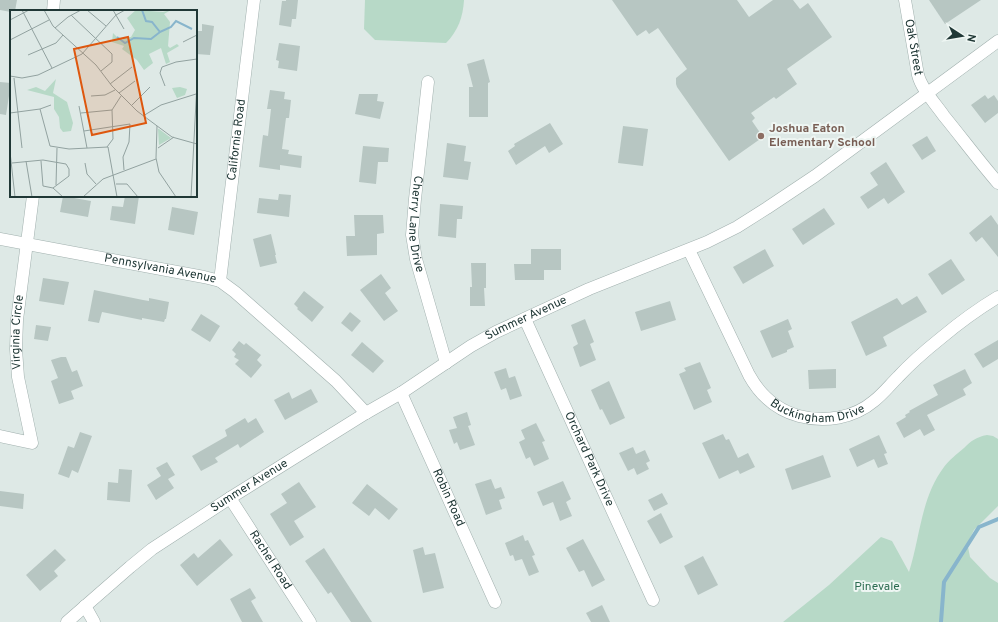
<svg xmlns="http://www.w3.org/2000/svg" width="998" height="622" viewBox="0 0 998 622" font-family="Overpass,sans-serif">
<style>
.green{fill:#b7d9c7}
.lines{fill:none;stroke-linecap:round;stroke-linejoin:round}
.stream{stroke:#88b5cc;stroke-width:4}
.building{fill:#b7c6c2}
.minor-casing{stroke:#a1b0ae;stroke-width:13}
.minor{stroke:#fff;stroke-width:12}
.education-dot{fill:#8d6e63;stroke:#eef6f3;stroke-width:1.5}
.labels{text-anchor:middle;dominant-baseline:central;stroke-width:4;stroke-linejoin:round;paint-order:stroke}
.street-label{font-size:12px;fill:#203836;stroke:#eef6f3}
.education-label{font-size:12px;font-weight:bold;fill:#785e54;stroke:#eef6f3;text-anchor:start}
.park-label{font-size:12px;fill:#2d6c51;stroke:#eef6f3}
.inset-river{fill:none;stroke:#88b5cc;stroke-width:2}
.inset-road{fill:none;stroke:#92a2a0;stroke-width:1}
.view{fill:#de570e;fill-opacity:0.15;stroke:#de570e;stroke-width:2}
.inset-edge{fill:none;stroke:#203836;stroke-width:2}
</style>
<rect width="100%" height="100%" fill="#dee9e6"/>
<g class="green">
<path d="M365,0H464C463,17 458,31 446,43L375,40L364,29Z"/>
<path d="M987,435L993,436L998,439V506L974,530L968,542V547L970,557L990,578L998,583V622H783L829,585L881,537L892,541L909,572C920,538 921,497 944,467C949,460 957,454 964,448C971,441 976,437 987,435Z"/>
</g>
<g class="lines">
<path class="stream" d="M941,622L944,582L979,527L998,519"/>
</g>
<g class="building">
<path d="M0,0H17L15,11L11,12L0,10Z"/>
<path d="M286,0H298L296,19H292L291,27L279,25L282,1H286Z"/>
<path d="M612,0H737L749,17L773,0H793L800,9L808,3L832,37L787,69L797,84L776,99L774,97L751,113L755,118L752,121L763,137L729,161L677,87L676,84V78L687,69L658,28L649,34L646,30L637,36Z"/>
<path d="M929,0H981L945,24Z"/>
<path d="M202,24L214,26L210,55L196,54V31H202Z"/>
<path d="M279,43L300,46L297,71L278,68L279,61L276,60Z"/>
<path d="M484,59L490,82L488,83V117H469V87H473L467,64Z"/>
<path d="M0,82L11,83L6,115L0,114Z"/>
<path d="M270,90L285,92L284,99L291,100L289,118H286L282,149L289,150L288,154L302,156L301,168L280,165V170L259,167L263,135L268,136L271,109H267Z"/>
<path d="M359,94H378L377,101L384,102L380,119L355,114Z"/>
<path d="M985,95L988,99L994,95L998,101V113L985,123L971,105Z"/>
<path d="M550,123L563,144L549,153L545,146L516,165L508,151L515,146L514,144Z"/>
<path d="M623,126L648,129L643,166L618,163Z"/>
<path d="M927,136L936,151L922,160L912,145Z"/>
<path d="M447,143L466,146L464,161L471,162L468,180L443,177Z"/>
<path d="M363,146L389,148L388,162H378L376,184L359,182Z"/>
<path d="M886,162L905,192L888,204L884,198L868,209L860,197L878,185L870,173Z"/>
<path d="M279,194L291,195L289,217L257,213L259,198L278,200Z"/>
<path d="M63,196L91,201L88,217L60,212Z"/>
<path d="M125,196H139L135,224L110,220L112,206L123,207Z"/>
<path d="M440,204L463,206L462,219H457L456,238L438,236Z"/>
<path d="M172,207L198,212L194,235L168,230Z"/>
<path d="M824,208L835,224L803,245L792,229Z"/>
<path d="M354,215H383L384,233L377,234V255L347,256L346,236H355Z"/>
<path d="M991,215L998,225V257L982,237L976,242L969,233Z"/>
<path d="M271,234L276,255H275L277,263L260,267L253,239Z"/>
<path d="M531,249H561V270H544V280H515L514,264H531Z"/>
<path d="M765,249L774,266L743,284L733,267Z"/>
<path d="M951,259L965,280L942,295L928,274Z"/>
<path d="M471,263H486V288H484L485,306H470V287H472Z"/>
<path d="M381,274L391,288L385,293L398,311L384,321L360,290Z"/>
<path d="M43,278L69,282L64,305L39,301Z"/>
<path d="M94,290L143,300L149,301V298L169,302L166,319H165L164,322L142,318V320L102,312L99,323L88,321Z"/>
<path d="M304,291L324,307L312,322L297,309L298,308L294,304Z"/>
<path d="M917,296L927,312L883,337L887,346L866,356L851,322L897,298L902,305Z"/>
<path d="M670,301L676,320L641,331L635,312Z"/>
<path d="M350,312L361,321L352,332L341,323Z"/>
<path d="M201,314L220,326L210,342L191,330Z"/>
<path d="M585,319L594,342L590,344L596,360L580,367L573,347L578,344L571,325Z"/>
<path d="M788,319L792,329L788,331L794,347L787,350V352L772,358L760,331Z"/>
<path d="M36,325L51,327L48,341L34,339Z"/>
<path d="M998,340V359L983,368L974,354Z"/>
<path d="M239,341L244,345L246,343L261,355L257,360L262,365L251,378L235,364L239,360L234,357L236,354L232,350Z"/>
<path d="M362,342L384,361L373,373L351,355Z"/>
<path d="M61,357H66L72,372L77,370L83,386L71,391L74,399L59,404L51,381L58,378L51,360Z"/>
<path d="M700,362L711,388L707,390L712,402L694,410L679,374L686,371L684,368Z"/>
<path d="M506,368L509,378L515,376L522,396L510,400L506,388L501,390L494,372Z"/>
<path d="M836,369V388L809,389L808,370Z"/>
<path d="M965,369L972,383L963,389L966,395L927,415L935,430L924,436L920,429L904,438L896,423L906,417L905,415L910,412L909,411L938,395L933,385Z"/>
<path d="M609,381L625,418L610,425L602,409L600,410L591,390Z"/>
<path d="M311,389L318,402L285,420L274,400L289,392L292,399Z"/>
<path d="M467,412L471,425L468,426L475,445L460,450L457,442L454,444L449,430L457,428L453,417Z"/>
<path d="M245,418L248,423L256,418L264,432L240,448L238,444L215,458L218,462L201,471L192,456L227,436L225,430Z"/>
<path d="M536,423L545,441L542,442L549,459L534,466L530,457L526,459L519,442L525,439L521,430Z"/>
<path d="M80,432L92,436L78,473L72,470L69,478L58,474L68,446L74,448Z"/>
<path d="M723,434L726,440L729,439L738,458L748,453L755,467L740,474L738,470L719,479L702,443Z"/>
<path d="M879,435L887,453L884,454L888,464L878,468L874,459L857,467L849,449Z"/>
<path d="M633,447L636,454L645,450L650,461L646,463L649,469L637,475L634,468L628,471L619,453Z"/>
<path d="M823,455L831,477L792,490L785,469Z"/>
<path d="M167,462L175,475L168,479L174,488L156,500L147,485L161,476L156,468Z"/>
<path d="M119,469L132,470L130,502L107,500L108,482L118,483Z"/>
<path d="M491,479L495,489L501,487L505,498L499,500L502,509L486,515L475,484Z"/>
<path d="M563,481L571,499L566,502L572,516L560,521L553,502L543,506L537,492Z"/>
<path d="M299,482L316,507L294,521L304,537L290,546L270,514L287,503L281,494Z"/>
<path d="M367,484L398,509L389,520L375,508L369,516L352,503Z"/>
<path d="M0,491L24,494L23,509L0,506Z"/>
<path d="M662,493L668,504L654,511L648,500Z"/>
<path d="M661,513L673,537L660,544L647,521Z"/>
<path d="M523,535L525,541L528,540L535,555L532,556L539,572L529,576L522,559L515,561L513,555L510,556L505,543Z"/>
<path d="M220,539L233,555L197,586L180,565L194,553L198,558Z"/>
<path d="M583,539L605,580L592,587L584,570L579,572L566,548Z"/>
<path d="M423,547L425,555L435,553L444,588L423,593L413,550Z"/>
<path d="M324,548L346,582L372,622H351L331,592L328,594L305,561Z"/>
<path d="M55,549L66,560L54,571L58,576L40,591L26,575Z"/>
<path d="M703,556L718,585L698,595L684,566Z"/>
<path d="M250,588L256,598L251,601L263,622H242L230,599Z"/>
<path d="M602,605L610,622H591L586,613Z"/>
</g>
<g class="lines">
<defs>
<g id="minor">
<path id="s1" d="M905,0L918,75C922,90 935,103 944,116C962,138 979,161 998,183"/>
<path d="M53,11L54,0"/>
<path id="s2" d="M428,82L415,199L412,235L416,259L446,363"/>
<path id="s3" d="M0,239L204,277L220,281L235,292L336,381L366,413"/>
<path id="s4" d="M689,250L749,375C760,395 777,410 799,416C825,423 854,418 874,401C883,394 890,385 898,377C911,363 926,350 941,338C959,323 978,309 998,297"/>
<path id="s5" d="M220,281L254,0"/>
<path id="s6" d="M525,319L653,600"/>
<path id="s7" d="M401,393L495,602"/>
<path id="s8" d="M0,436L32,443L18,377L16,349L17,320L33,196"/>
<path id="s9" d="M230,498L310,622"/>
<path d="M85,606L94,622"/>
<path id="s10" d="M67,622L130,567L152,549L230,498L366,413L401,393L471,346L496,332L589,289L707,242L737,227L767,208L815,176L998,41"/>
</g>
</defs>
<use href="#minor" class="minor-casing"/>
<use href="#minor" class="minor"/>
</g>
<circle class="education-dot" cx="761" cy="136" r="4"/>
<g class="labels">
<g class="street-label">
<text stroke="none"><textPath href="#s1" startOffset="48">Oak Street</textPath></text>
<text stroke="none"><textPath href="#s5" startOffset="142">California Road</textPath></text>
<text stroke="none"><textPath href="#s2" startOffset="143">Cherry Lane Drive</textPath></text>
<text stroke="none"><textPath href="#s3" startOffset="163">Pennsylvania Avenue</textPath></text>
<text stroke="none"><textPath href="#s10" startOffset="552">Summer Avenue</textPath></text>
<text stroke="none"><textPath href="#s8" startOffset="145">Virginia Circle</textPath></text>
<text stroke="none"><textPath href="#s4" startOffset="223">Buckingham Drive</textPath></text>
<text stroke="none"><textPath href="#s6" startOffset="154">Orchard Park Drive</textPath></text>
<text stroke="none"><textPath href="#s10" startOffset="228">Summer Avenue</textPath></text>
<text stroke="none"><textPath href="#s7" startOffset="115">Robin Road</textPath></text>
<text stroke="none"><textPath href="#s9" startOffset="74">Rachel Road</textPath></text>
</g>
<g class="education-label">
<text x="769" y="129">Joshua Eaton<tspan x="769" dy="14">Elementary School</tspan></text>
</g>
<g class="park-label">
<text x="877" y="587">Pinevale</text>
</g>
</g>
<g transform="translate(10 10)">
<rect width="187" height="187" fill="#dee9e6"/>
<path d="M126,0L153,2L161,0L154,4L160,12L158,36L160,38L167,34L169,36L157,43L160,52L156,54L151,38L139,44L143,53L134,60L127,50L112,39L114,36L102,32L103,23L111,31L115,27H121L125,20L117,8ZM46,69L43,83L57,92L63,113L61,121L53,122L50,118L49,107L44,99V87L17,80L26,77L35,81ZM170,77L177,79L175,85L167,88L162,78ZM148,119H149L161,128L149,135Z" fill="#b7d9c7"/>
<path class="inset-river" d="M132,0L136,11L142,12L150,22L161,17L166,11L182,19M107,27L115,33L124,28L141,29L150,22"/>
<path class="inset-road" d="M12,0L42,58M34,0L43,16L86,55L102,76L127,101L162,127L187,134M77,0L96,16M103,0L114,19M61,5L102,44V52L91,61M0,10L19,0M45,18L58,7L71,0M0,30L39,10M173,32L187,25M18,45L46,33L53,25M0,66L12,68L28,65L72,44L106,5L115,0M4,68L12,138M100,74L122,57M155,76L150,63L152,57L166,52L187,49M109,83L125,71M81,86L95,85L105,80M69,96L77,138M121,96L140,77M30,99L40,136L59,139L98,137L107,187M0,103L30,99L41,95M71,103L102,100M133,106L151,95L186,84M147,116L146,148L149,162L166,187M74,121L120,114L119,132L113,147L114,160M97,137L103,129L102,100L111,86M148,138L164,127M0,142L5,187M16,151L22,187M31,151L33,176L43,178L53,187M2,153L33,150L56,154L59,159V166L43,178M75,153L77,164L86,174M106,174H117L128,187M46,175L47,138M73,187L93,169L146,149M181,187L187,73"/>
<path class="view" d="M118,27L136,113L82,125L64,39Z"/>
<rect width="187" height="187" class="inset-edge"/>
</g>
<g transform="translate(962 36) rotate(102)" stroke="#eef6f3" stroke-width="3" paint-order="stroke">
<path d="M0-3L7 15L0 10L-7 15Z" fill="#203836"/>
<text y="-6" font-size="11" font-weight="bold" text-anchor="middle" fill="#203836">N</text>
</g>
</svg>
